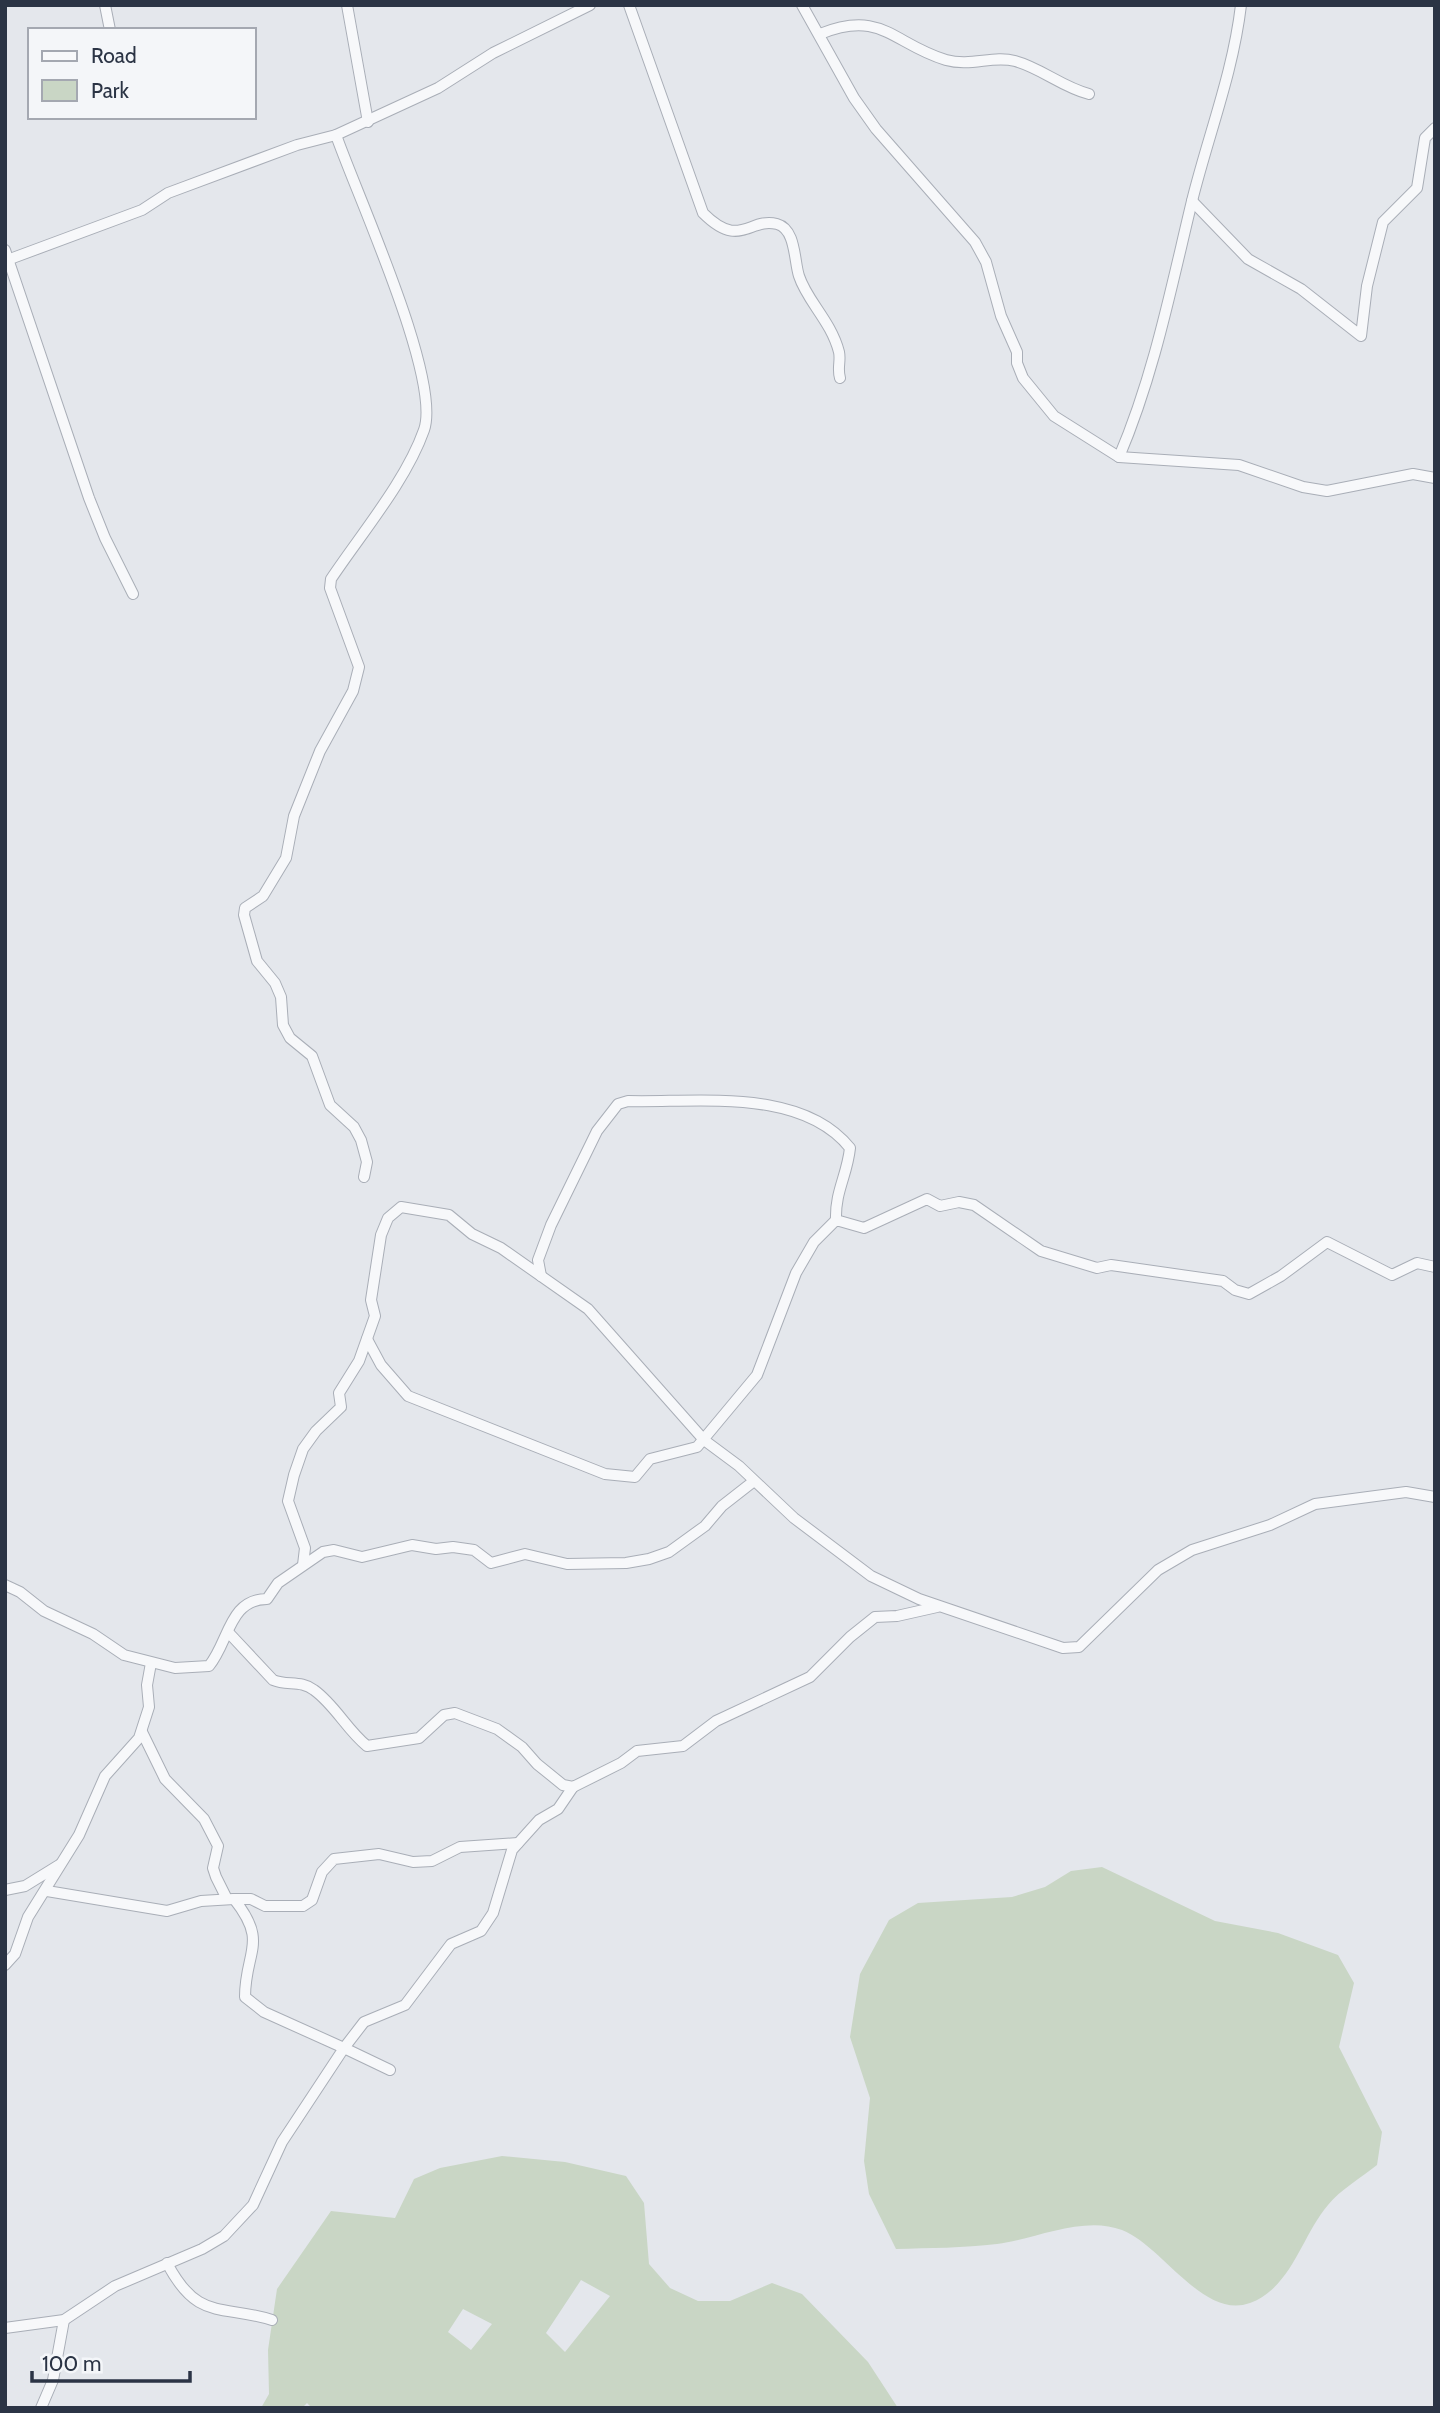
<svg xmlns="http://www.w3.org/2000/svg" width="1440" height="2413" viewBox="0 0 1440 2413" font-family="Cabin,sans-serif">
<style>
.green{fill:#c9d6c5;fill-rule:evenodd}
.lines{fill:none;stroke-linecap:round;stroke-linejoin:round}
.minor-casing{stroke:#a9aeb7;stroke-width:12}
.minor{stroke:#f7f8fa;stroke-width:10}
</style>
<rect width="100%" height="100%" fill="#e4e7ec"/>
<g class="green">
<path d="M1102,1867L1215,1921L1278,1933L1338,1955L1354,1983L1339,2047L1382,2132L1377,2165C1362,2177 1340,2190 1328,2205C1301,2237 1292,2287 1250,2303C1203,2320 1163,2246 1122,2230C1084,2215 1035,2239 997,2244C964,2248 929,2248 896,2249L869,2194L864,2161L870,2098L850,2037L860,1974L889,1920L918,1903L1012,1897L1045,1887L1071,1871Z"/>
<path d="M502,2156L565,2162L626,2176L644,2203L649,2264L670,2288L698,2301H730L772,2283L802,2294L868,2362L898,2408H312L307,2403L302,2408H261L269,2394L268,2350L277,2289L331,2211L395,2218L414,2179L440,2168ZM581,2280L610,2296L565,2352L546,2333ZM463,2309L492,2324L471,2350L448,2332Z"/>
</g>
<g class="lines">
<defs>
<g id="minor">
<path d="M105,5L110,30"/>
<path d="M347,5L368,122"/>
<path d="M629,5L703,213C740,250 749,217 777,224C796,229 794,261 799,276C807,301 831,321 839,352C841,361 837,368 840,378"/>
<path d="M802,5L854,98L876,129L975,242L986,262L1001,316L1017,352V363L1023,378L1054,416L1119,457L1239,465L1303,487L1327,491L1413,474L1435,478"/>
<path d="M820,34C882,9 893,44 946,60C971,67 993,55 1015,61C1041,68 1062,87 1089,94"/>
<path d="M336,135C356,193 442,379 424,430C406,481 361,534 331,579L330,588L359,667L353,691L320,751L294,816L286,858L263,896L245,908L244,915L257,961L275,983L281,997L283,1025L290,1038L312,1056L330,1105L354,1127L361,1140L367,1162L364,1177"/>
<path d="M1192,201L1248,259L1301,289L1361,336L1367,286L1383,222L1417,188L1425,138L1435,128"/>
<path d="M5,250L89,498L105,538L133,594"/>
<path d="M10,259L142,210L168,193L297,145L336,135L438,88L493,53L590,5"/>
<path d="M1119,457C1154,375 1171,288 1192,201C1208,136 1233,73 1241,5"/>
<path d="M541,1276L538,1260L551,1225L597,1131L618,1104L628,1101C697,1103 801,1087 850,1148C847,1176 835,1191 836,1220"/>
<path d="M367,1339L381,1365L408,1396L605,1474L635,1477L650,1459L697,1447L757,1375L796,1273L814,1242L836,1220L864,1228L927,1199L940,1206L959,1202L974,1205L1041,1251L1097,1268L1111,1265L1223,1281L1235,1290L1249,1294L1281,1276L1327,1242L1392,1275L1417,1263L1435,1267"/>
<path d="M303,1565L305,1548L288,1501L294,1475L303,1449L316,1431L341,1407L339,1393L359,1361L375,1316L371,1300L381,1235L388,1218L401,1207L449,1215L472,1234L501,1248L588,1309L704,1440L739,1466L794,1518L871,1576L919,1599L1063,1648L1079,1647L1158,1570L1192,1550L1270,1525L1315,1504L1406,1492L1435,1497"/>
<path d="M5,1585L20,1592L44,1611L93,1634L124,1655L175,1668L209,1666C229,1642 229,1599 267,1599L278,1583L323,1552L334,1550L362,1557L412,1545L436,1549L453,1547L474,1550L491,1563L525,1554L567,1564L626,1563L649,1559L669,1552L705,1526L722,1506L754,1481"/>
<path d="M228,1632L273,1680C287,1686 301,1680 314,1690C335,1705 347,1730 367,1746L419,1738L444,1715L455,1713L497,1729L522,1747L537,1764L563,1785L573,1787L621,1763L637,1751L683,1746L716,1721L810,1677L850,1637L875,1617L897,1616L937,1607"/>
<path d="M142,1732L165,1779L204,1819L218,1846L213,1868L216,1877L227,1899"/>
<path d="M5,1890L25,1886L59,1865"/>
<path d="M47,1891L167,1911L201,1901L234,1899H251L265,1906H303L312,1900L322,1872L334,1859L379,1854L413,1862L432,1861L460,1847L518,1843"/>
<path d="M5,1965L15,1954L28,1917L79,1835L105,1776L139,1738L149,1707L147,1685L151,1663"/>
<path d="M390,2070L344,2048L364,2022L405,2005L451,1944L481,1931L493,1913L512,1850L539,1820L558,1809L573,1787"/>
<path d="M167,2263C198,2322 221,2304 272,2320"/>
<path d="M5,2328L64,2320L115,2286L202,2249L224,2236L253,2205L282,2142L344,2048L264,2012L245,1997C245,1951 269,1943 234,1899"/>
<path d="M41,2408L53,2380L64,2320"/>
</g>
</defs>
<use href="#minor" class="minor-casing"/>
<use href="#minor" class="minor"/>
</g>
<rect width="1440" height="2413" fill="none" stroke="#2b3445" stroke-width="14"/>
<rect x="28" y="28" width="228" height="91" fill="#f4f6f9" stroke="#a4a8b1" stroke-width="2"/>
<rect x="42" y="51" width="35" height="10" fill="#f7f8fa" stroke="#a4a8b1" stroke-width="2"/>
<text x="91" y="63" font-size="21" fill="#2b3445">Road</text>
<rect x="42" y="80" width="35" height="21" fill="#c9d6c5" stroke="#a4a8b1" stroke-width="2"/>
<text x="91" y="98" font-size="21" fill="#2b3445">Park</text>
<path d="M32 2371v10h158v-10" fill="none" stroke="#2b3445" stroke-width="3.5"/>
<text x="42" y="2371" font-size="21" fill="#2b3445" stroke="#f4f6f9" stroke-width="5" paint-order="stroke">100 m</text>
</svg>
